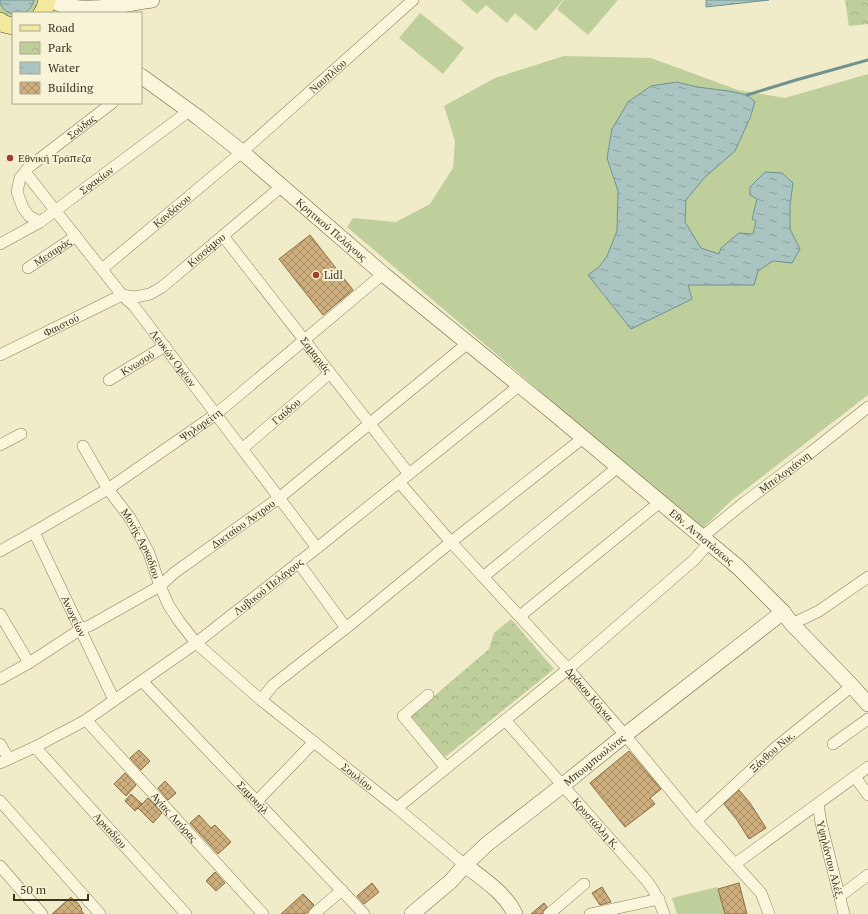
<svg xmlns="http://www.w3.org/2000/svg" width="868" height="914" viewBox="0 0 868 914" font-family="'PT Serif',serif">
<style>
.grass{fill:#bfcf9b}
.park{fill:url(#park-crowns)}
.water{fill:url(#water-ripples);stroke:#6f9390}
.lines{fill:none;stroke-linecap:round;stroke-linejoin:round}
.stream{stroke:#6f9390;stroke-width:3}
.building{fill:url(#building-cross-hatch);stroke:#8c6d41}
.street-casing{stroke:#8c7f5c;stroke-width:12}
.secondary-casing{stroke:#6e5f3f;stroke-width:16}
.primary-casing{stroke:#5a4c30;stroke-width:18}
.street{stroke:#faf6db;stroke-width:11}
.secondary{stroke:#faf6db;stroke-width:15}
.primary{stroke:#f3e8a0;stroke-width:17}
.poi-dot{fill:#9d3f2a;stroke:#f7f3d7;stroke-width:1.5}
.labels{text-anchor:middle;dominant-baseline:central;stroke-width:4;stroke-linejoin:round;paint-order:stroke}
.street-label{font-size:11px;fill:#3c3320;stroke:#f7f3d7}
.poi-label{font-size:11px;fill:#3c3320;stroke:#f7f3d7;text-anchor:start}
</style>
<defs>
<pattern id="park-crowns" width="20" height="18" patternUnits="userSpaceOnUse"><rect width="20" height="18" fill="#bfcf9b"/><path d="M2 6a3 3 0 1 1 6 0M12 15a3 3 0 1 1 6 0" fill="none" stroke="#a5b285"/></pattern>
<pattern id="water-ripples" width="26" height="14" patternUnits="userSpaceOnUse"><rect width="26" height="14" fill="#a9c4c1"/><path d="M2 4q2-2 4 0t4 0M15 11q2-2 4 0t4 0" fill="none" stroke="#8ba09c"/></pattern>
<pattern id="building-cross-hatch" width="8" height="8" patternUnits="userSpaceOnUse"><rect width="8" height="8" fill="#ceae7d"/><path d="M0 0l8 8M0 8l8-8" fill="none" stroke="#a88e66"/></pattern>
</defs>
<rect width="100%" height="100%" fill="#f0ebc8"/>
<g class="grass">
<path d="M0,0H42L37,13H13V23L0,17Z"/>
<path d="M461,0H563L536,31L515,13L507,23L486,5L477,14Z"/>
<path d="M564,0H618L588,35L557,9Z"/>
<path d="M420,13L464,48L443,74L399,38Z"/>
<path d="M564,56L651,58L738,90L785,98L868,74V395L732,500L702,529L347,227L353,218L396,222L430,204L453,168L455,141L444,106L495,78Z"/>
<path d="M717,887L725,914H677L672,898Z"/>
</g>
<g class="park">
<path d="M845,0H868V24L849,26Z"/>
<path d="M511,619L554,669L445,757L411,716L489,649L494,633Z"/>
</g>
<g class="water">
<path d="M0,0H34C30,13 25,13 13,13V14C6,12 0,8 0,0Z"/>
<path d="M706,0H769L706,7Z"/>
<path d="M677,82L697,87L729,91L747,95L755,102L750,118L735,151L705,177L686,200L685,222L701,248L719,254L721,248L739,233L753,234L756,221L752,219L757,199L750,195V187L765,172L782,173L793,183L790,205V229L800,249L792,263L773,261L758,271L754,285H688L692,299L631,329L588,275L599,267L607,256L617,231L618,191L607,158L612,129L628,102L651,86Z"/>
</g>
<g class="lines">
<path class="stream" d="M747,95L796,80L868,60"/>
</g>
<g class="building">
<path d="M310,235L353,290L323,315L279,259Z"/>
<path d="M139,750L150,761L141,770L130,758Z"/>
<path d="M629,751L661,789L650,798L655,804L625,827L590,783Z"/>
<path d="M125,773L136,785L126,796L114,784Z"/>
<path d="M165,781L176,793L168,800L158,788Z"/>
<path d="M739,790L750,803L766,828L749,839L737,820L724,804Z"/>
<path d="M131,794L142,804L135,811L125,801Z"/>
<path d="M148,798L162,813L153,823L138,808Z"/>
<path d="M199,815L211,828L215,825L231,842L218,854L190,823Z"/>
<path d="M215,872L225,883L216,891L206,881Z"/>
<path d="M372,883L379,892L364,904L357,896Z"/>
<path d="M739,883L747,914H725L718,889Z"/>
<path d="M602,887L611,902L600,905L592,893Z"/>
<path d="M303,894L314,905L308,912L305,914H281Z"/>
<path d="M71,897L75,902H77L82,909L81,910L84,914H52Z"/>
<path d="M544,903L547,907L543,911L542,914H531Z"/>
</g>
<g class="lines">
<defs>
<g id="street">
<path id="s1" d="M25,172L122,295L134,306L317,548"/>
<path id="s2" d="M40,222L29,216L23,208L17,192L20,178L29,167L112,103"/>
<path id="s3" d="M223,236L409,474"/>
<path id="s4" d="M0,244L40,222L189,111"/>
<path id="s5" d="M28,268L76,236"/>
<path id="s6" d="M102,269L242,152L413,0"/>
<path id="s7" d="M0,355L122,295L135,297L150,294L162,287L282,186"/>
<path id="s8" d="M109,380L165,346"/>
<path d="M0,445L21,434"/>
<path id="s9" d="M83,446L108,489L130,518L140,536L149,553L160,586L169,606L179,621L196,643L261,700L397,808L465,865"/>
<path id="s10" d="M242,449L330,373"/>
<path id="s11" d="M399,482L451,542L568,669L625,735L696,821L761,893L765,903L769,914"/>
<path id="s12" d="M34,532L114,700"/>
<path id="s13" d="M702,537L745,502L810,453L868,407"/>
<path id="s14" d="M0,551L34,532L108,489L216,414L383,274"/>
<path d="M298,562L346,628"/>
<path d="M483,577L618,467"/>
<path d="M0,614L29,663"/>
<path d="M520,616L660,502"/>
<path d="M792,624L819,611L868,577"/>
<path id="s15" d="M0,679L29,663L81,629L91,625L160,586L174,573L279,498L468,343"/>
<path id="s16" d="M142,681L364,914"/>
<path d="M428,695L403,716L446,768"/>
<path d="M261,700L273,685L346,628L451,542L583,438"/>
<path id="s17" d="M86,720L263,914"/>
<path id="s18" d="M505,720L647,881C656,893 659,900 664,914"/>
<path d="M0,744L9,759"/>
<path d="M833,744L868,719"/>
<path id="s19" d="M35,747L186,914"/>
<path id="s20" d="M0,763L35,747L86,720L196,643L317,548L520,385"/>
<path d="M855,777L868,795"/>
<path d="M0,801L100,914"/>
<path d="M257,801L314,742"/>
<path id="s21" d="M818,804L821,823L844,914"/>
<path d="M397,808L568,669L694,560L709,543"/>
<path id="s22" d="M696,821L775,748L852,686"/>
<path d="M735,864L868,767"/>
<path d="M0,866L42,914"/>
<path d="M840,896L868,875"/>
<path d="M314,914L342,890"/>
<path d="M549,914L584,884"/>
<path d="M590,914L659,899"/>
</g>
<g id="secondary">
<path d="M51,0C55,2 59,4 63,5C90,13 124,4 152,0"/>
<path id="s23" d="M141,76L199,118L242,152L383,274L550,410L738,567L783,612L792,624L852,686L868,704"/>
<path d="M465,865C483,879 505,893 515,914"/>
<path id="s24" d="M412,914L451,881L465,865L487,844L563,785L625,735L783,612"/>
</g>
<g id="primary">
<path d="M42,13L45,8L47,0"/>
<path d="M0,21L4,24L13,26"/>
</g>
</defs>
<use href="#street" class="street-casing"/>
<use href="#secondary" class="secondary-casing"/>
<use href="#primary" class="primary-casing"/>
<use href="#street" class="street"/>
<use href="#secondary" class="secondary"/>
<use href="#primary" class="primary"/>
</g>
<g class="poi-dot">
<circle cx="10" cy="158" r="4"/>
<circle cx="316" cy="275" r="4"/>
</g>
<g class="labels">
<g class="street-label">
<text stroke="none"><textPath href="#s6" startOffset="297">Ναυπλίου</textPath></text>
<text stroke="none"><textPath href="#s2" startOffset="134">Σούδας</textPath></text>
<text stroke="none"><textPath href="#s4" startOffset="116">Σφακίων</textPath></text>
<text stroke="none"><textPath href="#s6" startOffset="91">Κανδάνου</textPath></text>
<text stroke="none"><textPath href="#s23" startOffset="245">Κρητικού Πελάγους</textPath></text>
<text stroke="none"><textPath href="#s7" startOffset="236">Κισσάμου</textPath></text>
<text stroke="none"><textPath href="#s5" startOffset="29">Μεσαράς</textPath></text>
<text stroke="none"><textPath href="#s7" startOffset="68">Φαιστού</textPath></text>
<text stroke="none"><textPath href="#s3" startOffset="151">Σαμαριάς</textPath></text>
<text stroke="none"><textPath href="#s1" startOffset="238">Λευκών Ορέων</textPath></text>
<text stroke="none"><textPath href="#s8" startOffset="33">Κνωσού</textPath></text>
<text stroke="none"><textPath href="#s10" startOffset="58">Γαύδου</textPath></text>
<text stroke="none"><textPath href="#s14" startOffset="237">Ψηλορείτη</textPath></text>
<text stroke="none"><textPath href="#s13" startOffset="105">Μπελογιάννη</textPath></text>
<text stroke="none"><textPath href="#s15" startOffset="289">Δικταίου Άντρου</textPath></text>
<text stroke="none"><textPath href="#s23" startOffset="726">Εθν. Αντιστάσεως</textPath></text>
<text stroke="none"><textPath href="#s9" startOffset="114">Μονής Αρκαδίου</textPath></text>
<text stroke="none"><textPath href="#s20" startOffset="322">Λυβικού Πελάγους</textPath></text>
<text stroke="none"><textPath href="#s12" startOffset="93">Ανωγείων</textPath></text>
<text stroke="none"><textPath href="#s11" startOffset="285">Δράκου Κόγκα</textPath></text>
<text stroke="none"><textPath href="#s22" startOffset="103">Ξάνθου Νικ.</textPath></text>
<text stroke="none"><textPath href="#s24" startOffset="239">Μπουμπουλίνας</textPath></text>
<text stroke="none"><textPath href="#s9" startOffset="438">Σουλίου</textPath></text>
<text stroke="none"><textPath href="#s16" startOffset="161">Σαμουήλ</textPath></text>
<text stroke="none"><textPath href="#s17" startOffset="131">Αγίας Λαύρας</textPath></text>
<text stroke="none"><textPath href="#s18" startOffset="138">Κρυστάλλη Κ.</textPath></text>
<text stroke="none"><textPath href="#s19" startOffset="112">Αρκαδίου</textPath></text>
<text stroke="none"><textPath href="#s21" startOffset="57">Υψηλάντου Αλέξ.</textPath></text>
</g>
<g class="poi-label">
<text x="18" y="158">Εθνική Τράπεζα</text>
<text x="324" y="275">Lidl</text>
</g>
</g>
<rect x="12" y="12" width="130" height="92" fill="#f7f3d7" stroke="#aca68e"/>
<rect x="20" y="25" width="20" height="6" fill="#f3e8a0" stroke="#aca68e"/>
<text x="48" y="32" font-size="12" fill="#3c3320">Road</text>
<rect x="20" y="42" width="20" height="12" fill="url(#park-crowns)" stroke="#aca68e"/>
<text x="48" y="52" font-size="12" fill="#3c3320">Park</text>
<rect x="20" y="62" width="20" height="12" fill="url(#water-ripples)" stroke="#aca68e"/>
<text x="48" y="72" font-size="12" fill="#3c3320">Water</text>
<rect x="20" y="82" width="20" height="12" fill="url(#building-cross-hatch)" stroke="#aca68e"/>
<text x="48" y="92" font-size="12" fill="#3c3320">Building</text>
<path d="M14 894v6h74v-6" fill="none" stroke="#3c3320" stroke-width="2"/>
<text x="20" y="894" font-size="12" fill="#3c3320" stroke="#f7f3d7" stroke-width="3" paint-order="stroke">50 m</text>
</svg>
